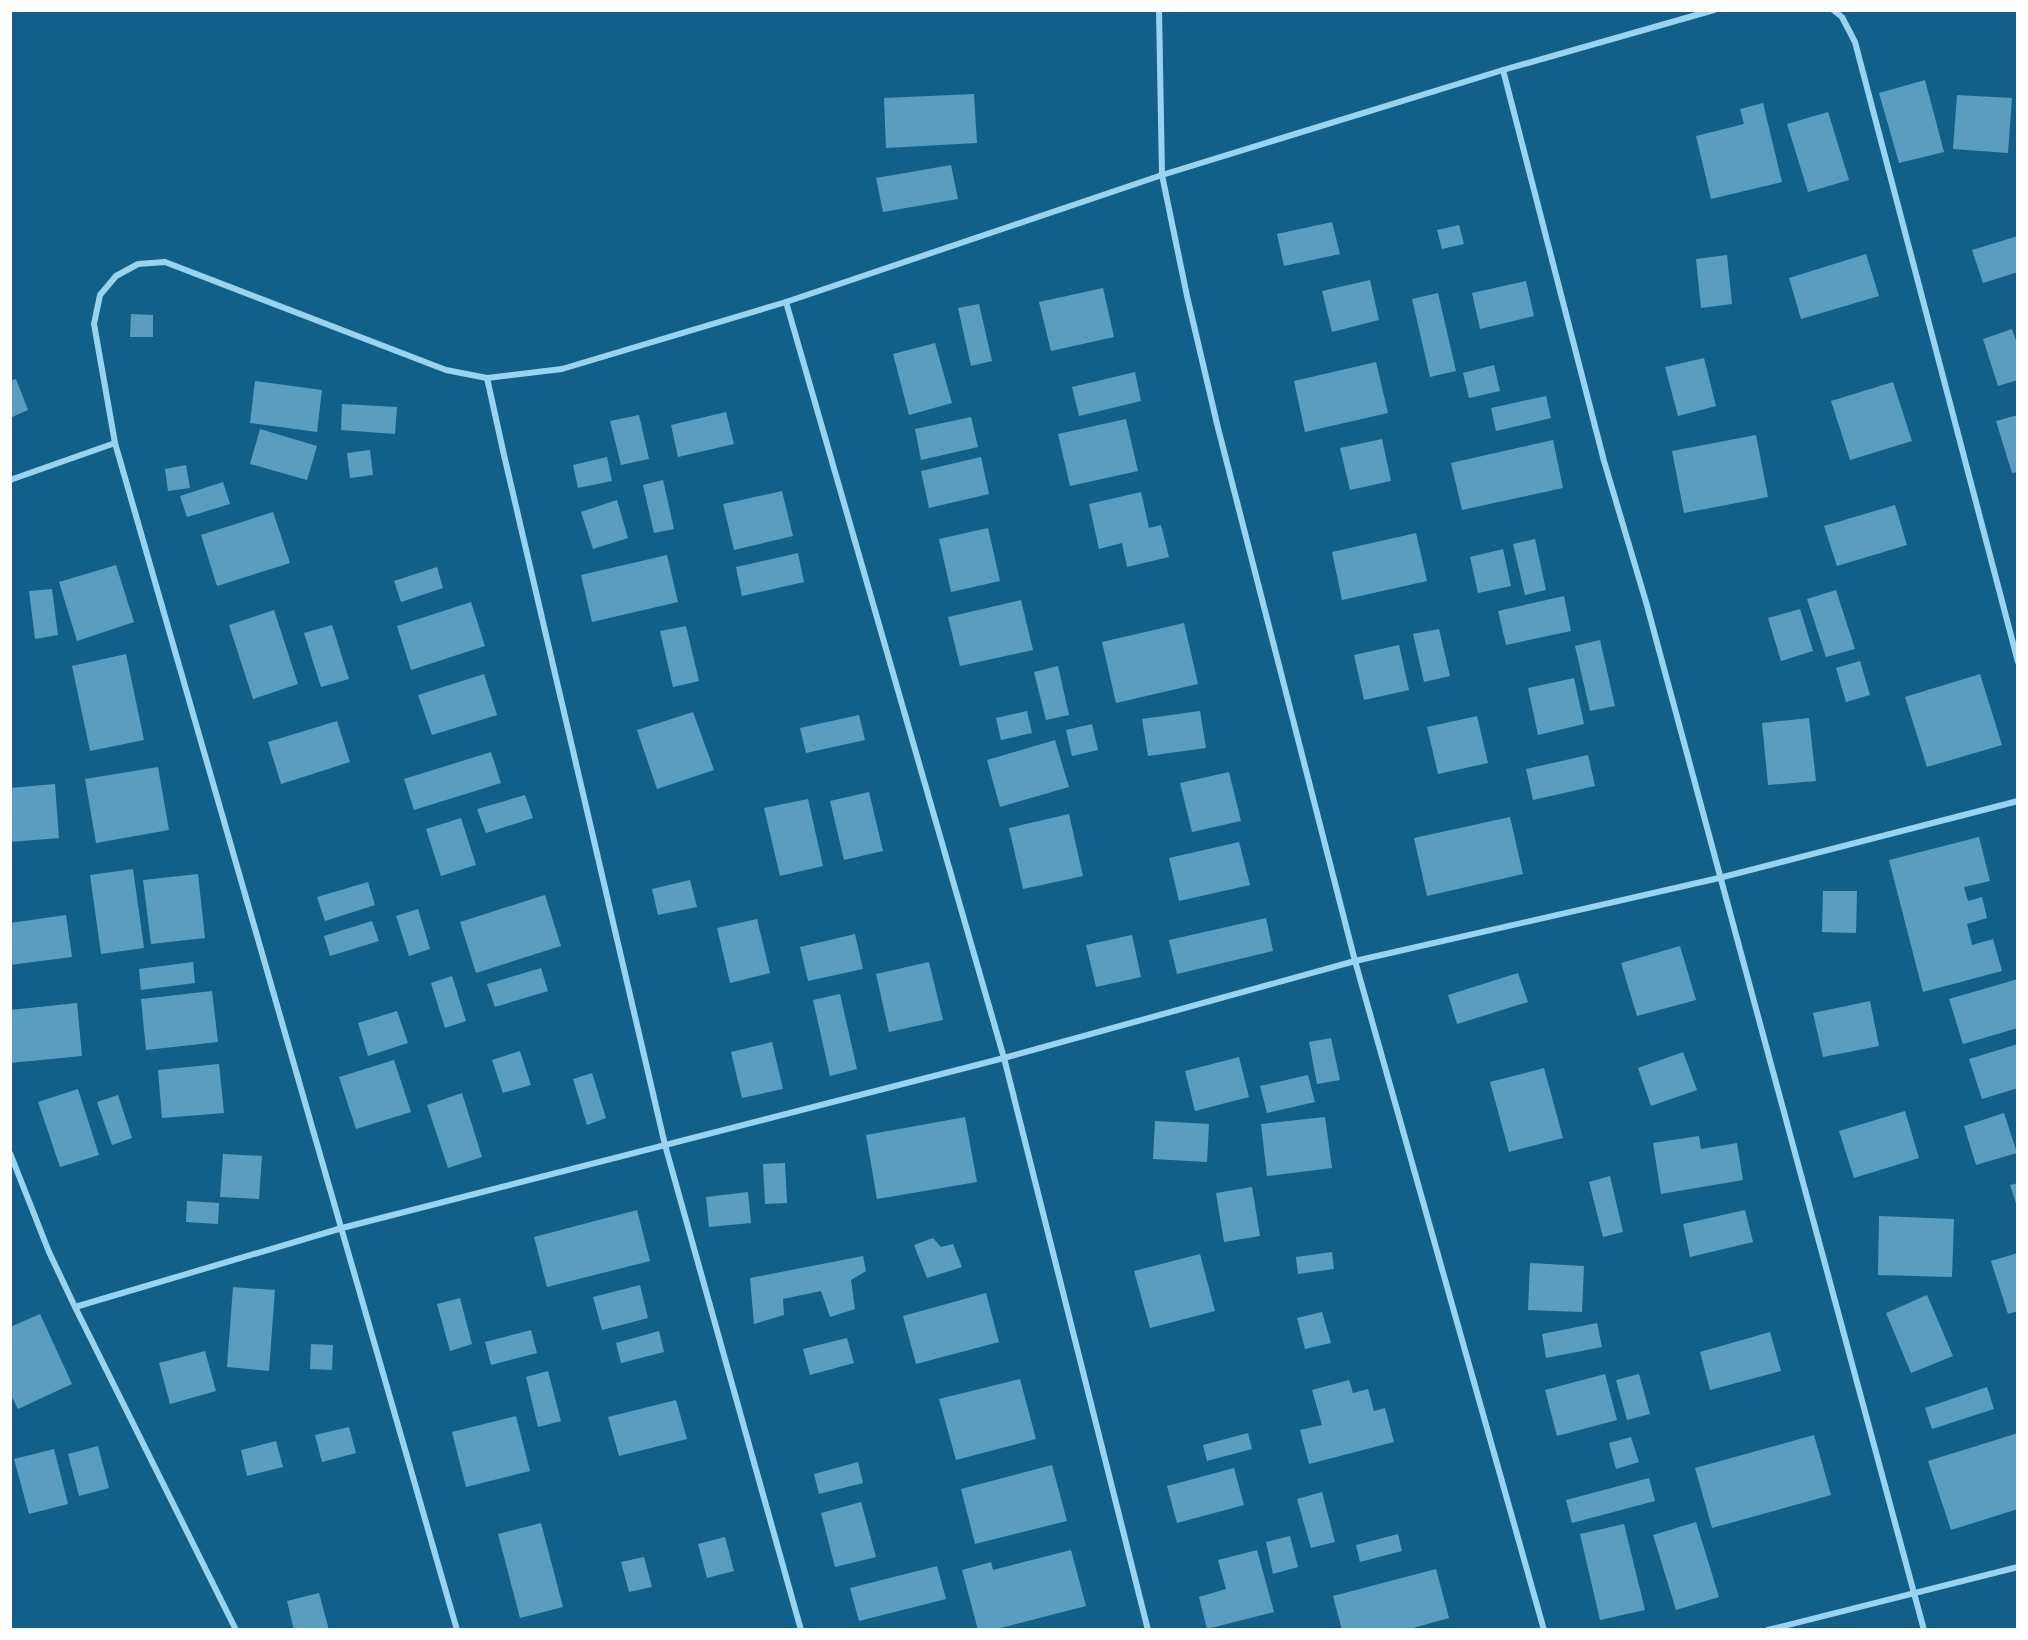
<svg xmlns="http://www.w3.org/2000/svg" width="2028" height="1640" viewBox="0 0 2028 1640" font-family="'Fira Sans',sans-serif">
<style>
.building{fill:#5a9dc0}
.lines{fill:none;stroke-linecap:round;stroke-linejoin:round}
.minor{stroke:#99d3f0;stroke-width:6}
</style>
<rect width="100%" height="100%" fill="#12608a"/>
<g class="building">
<path d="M1925,80L1944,152L1899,163L1879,93Z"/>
<path d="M974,94L977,143L886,148L884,98Z"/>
<path d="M1957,95L2012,98L2008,153L1953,149Z"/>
<path d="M1763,103L1782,182L1711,199L1696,136L1744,124L1740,109Z"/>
<path d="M1828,112L1849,180L1808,192L1787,124Z"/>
<path d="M951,165L958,199L883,212L876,178Z"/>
<path d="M1332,222L1340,254L1284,266L1277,234Z"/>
<path d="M1459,225L1464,244L1442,249L1437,230Z"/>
<path d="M2018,236V272L1983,283L1972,250Z"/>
<path d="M1866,254L1879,296L1801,319L1789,278Z"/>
<path d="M1727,255L1732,304L1701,308L1696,259Z"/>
<path d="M1370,280L1379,320L1332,332L1322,291Z"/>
<path d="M1526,281L1534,316L1480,329L1472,293Z"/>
<path d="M1103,288L1114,337L1051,351L1039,302Z"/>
<path d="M1438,293L1456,371L1430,377L1412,299Z"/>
<path d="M979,304L992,361L971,366L958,308Z"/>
<path d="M131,314L153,315V337H130Z"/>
<path d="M2012,329L2018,346V380L1998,386L1983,339Z"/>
<path d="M935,343L952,403L909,415L893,354Z"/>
<path d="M1704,358L1716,406L1678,416L1665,367Z"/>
<path d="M1376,362L1388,413L1305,432L1294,381Z"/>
<path d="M1494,365L1500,391L1469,398L1463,373Z"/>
<path d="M1135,372L1141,401L1079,416L1072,387Z"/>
<path d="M16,379L28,410L10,418V381Z"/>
<path d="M255,381L322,390L317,432L250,423Z"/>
<path d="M1893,382L1912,441L1850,460L1831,401Z"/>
<path d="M1546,396L1551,418L1496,431L1491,408Z"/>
<path d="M342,404L397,407L395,434L341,430Z"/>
<path d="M726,412L734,444L678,457L671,425Z"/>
<path d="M639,415L649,459L621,465L610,421Z"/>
<path d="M2018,415V472L2012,473L1996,421Z"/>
<path d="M971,417L978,447L921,460L915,429Z"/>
<path d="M1126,419L1138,471L1070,486L1058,434Z"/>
<path d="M260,429L317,446L307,480L250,464Z"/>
<path d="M1756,435L1768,497L1684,513L1672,451Z"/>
<path d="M1382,439L1391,481L1350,490L1340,448Z"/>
<path d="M1553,440L1563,488L1462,510L1451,463Z"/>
<path d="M370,450L373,475L350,478L347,453Z"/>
<path d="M607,457L612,481L578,488L573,465Z"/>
<path d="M981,457L989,494L929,508L921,471Z"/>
<path d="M186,465L190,488L168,491L165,469Z"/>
<path d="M663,480L674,529L654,533L643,485Z"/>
<path d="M223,482L230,504L187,517L180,496Z"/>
<path d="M782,491L793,536L734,550L723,504Z"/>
<path d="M1141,492L1149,528L1161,525L1169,557L1127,567L1122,543L1099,549L1089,504Z"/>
<path d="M617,500L628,538L593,549L581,512Z"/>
<path d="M1895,505L1907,545L1837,566L1824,526Z"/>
<path d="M273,512L290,563L217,586L201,535Z"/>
<path d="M988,528L1000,581L951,592L939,539Z"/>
<path d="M1416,533L1427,581L1342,600L1332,552Z"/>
<path d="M1535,539L1546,590L1525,595L1513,544Z"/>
<path d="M1503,549L1511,586L1478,593L1470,557Z"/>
<path d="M798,553L804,582L742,596L736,567Z"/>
<path d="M667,555L678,602L592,622L581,575Z"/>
<path d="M116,565L134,622L77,641L59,582Z"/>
<path d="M437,567L443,588L401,602L394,581Z"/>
<path d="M52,589L58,635L35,639L29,591Z"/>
<path d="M1836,590L1855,649L1826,657L1807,599Z"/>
<path d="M1564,596L1571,631L1506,645L1498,611Z"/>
<path d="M1021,600L1033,650L960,666L948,617Z"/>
<path d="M471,602L485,646L411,670L397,626Z"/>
<path d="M1800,609L1813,651L1781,661L1768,618Z"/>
<path d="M274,610L298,684L253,699L229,625Z"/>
<path d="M1184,623L1198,684L1116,703L1102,642Z"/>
<path d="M332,625L349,679L321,687L304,633Z"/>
<path d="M686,626L699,681L673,687L660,631Z"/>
<path d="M1439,629L1450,676L1424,682L1413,634Z"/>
<path d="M1600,640L1615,706L1590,711L1575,646Z"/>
<path d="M1399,645L1409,690L1364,700L1354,655Z"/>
<path d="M126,654L144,740L90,751L72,666Z"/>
<path d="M1860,661L1870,695L1846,702L1836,668Z"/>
<path d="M1058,666L1069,715L1046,720L1034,672Z"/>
<path d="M484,674L497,715L432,735L418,695Z"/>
<path d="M1980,674L2002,745L1927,767L1905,697Z"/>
<path d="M1574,678L1584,724L1538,735L1528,688Z"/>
<path d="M1027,711L1032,733L1001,740L996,718Z"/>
<path d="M1200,711L1206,748L1148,756L1142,719Z"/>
<path d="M693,712L714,770L657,789L637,730Z"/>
<path d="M859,715L865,740L806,753L800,728Z"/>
<path d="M1477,716L1488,763L1438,774L1427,727Z"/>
<path d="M1809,718L1816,781L1768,785L1762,723Z"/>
<path d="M337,721L350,762L281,784L268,742Z"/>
<path d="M1092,724L1098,750L1072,756L1066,730Z"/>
<path d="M1055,740L1069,787L1000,807L987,760Z"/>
<path d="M491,752L501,783L414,810L404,779Z"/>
<path d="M1588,755L1595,786L1533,800L1526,769Z"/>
<path d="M158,767L169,830L96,843L85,779Z"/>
<path d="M1229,772L1241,821L1192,832L1180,783Z"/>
<path d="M55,784L59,838L10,842V788Z"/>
<path d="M869,792L883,851L844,860L830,801Z"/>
<path d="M525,795L533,818L486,833L477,809Z"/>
<path d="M808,799L823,866L780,876L764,808Z"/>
<path d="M1069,814L1083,876L1023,889L1009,828Z"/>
<path d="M1510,817L1523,874L1427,896L1414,838Z"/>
<path d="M461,818L476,865L441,876L426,829Z"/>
<path d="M1979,837L1990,881L1964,887L1968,901L1982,897L1987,918L1967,924L1972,945L1993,939L2002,971L1923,992L1889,860Z"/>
<path d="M1239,842L1250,885L1179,901L1169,858Z"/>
<path d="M133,869L144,948L101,954L90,875Z"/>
<path d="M198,874L205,938L151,944L143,880Z"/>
<path d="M690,880L697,907L658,915L652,889Z"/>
<path d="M368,882L375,905L325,921L317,897Z"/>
<path d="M1823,891H1857L1856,933L1822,932Z"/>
<path d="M545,895L561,946L476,973L460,922Z"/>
<path d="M418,909L430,949L409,956L396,916Z"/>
<path d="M66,915L72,957L10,965V923Z"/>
<path d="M1266,918L1273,951L1177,974L1169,940Z"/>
<path d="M757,919L770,973L730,983L717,928Z"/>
<path d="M372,921L379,941L330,956L324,936Z"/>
<path d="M855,934L863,969L808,981L800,947Z"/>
<path d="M1132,935L1141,977L1096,987L1086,945Z"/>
<path d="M1680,946L1696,1000L1637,1016L1621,963Z"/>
<path d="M193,962L195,983L141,990L139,969Z"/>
<path d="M929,962L943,1020L889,1032L876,974Z"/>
<path d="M541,968L548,991L495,1007L487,984Z"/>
<path d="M1518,973L1528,1002L1457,1024L1448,995Z"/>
<path d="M452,976L466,1021L445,1028L431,983Z"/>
<path d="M2018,979V1028L1963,1044L1949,999Z"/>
<path d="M212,991L218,1042L146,1050L141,999Z"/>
<path d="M840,994L857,1069L830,1076L813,1000Z"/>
<path d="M1870,1001L1879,1046L1823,1057L1813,1013Z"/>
<path d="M77,1003L82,1056L10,1063V1010Z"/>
<path d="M397,1011L408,1043L368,1056L358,1023Z"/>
<path d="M1331,1038L1340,1080L1317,1084L1309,1042Z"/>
<path d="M772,1042L783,1089L742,1098L731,1052Z"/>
<path d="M2018,1044V1088L1982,1099L1969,1059Z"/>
<path d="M520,1051L531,1085L503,1093L492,1060Z"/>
<path d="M1683,1052L1697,1090L1651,1106L1638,1068Z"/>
<path d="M1239,1057L1249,1097L1195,1111L1185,1071Z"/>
<path d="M394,1060L411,1112L356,1129L339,1077Z"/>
<path d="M219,1064L224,1113L162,1118L158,1070Z"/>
<path d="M1544,1068L1563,1138L1509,1152L1490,1082Z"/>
<path d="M592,1073L606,1118L587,1125L573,1079Z"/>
<path d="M1308,1075L1315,1102L1267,1113L1260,1086Z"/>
<path d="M78,1089L99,1155L60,1167L38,1102Z"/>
<path d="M462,1093L482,1157L448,1168L427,1105Z"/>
<path d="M118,1095L132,1138L112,1145L97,1102Z"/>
<path d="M1905,1111L1919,1158L1854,1178L1839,1131Z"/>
<path d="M2004,1113L2017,1153L1976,1165L1964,1126Z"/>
<path d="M965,1117L977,1182L877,1199L866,1135Z"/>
<path d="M1325,1117L1332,1168L1267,1176L1261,1124Z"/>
<path d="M1155,1121L1209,1124L1207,1162L1153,1159Z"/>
<path d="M1699,1136L1701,1149L1737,1143L1743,1180L1661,1194L1653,1143Z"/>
<path d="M223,1154L262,1156L259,1199L220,1197Z"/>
<path d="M785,1163L787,1203L765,1204L763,1164Z"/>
<path d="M1610,1176L1623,1232L1603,1237L1589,1182Z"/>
<path d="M2018,1183V1206H2017L2010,1185Z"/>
<path d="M1252,1187L1260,1236L1224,1242L1216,1193Z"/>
<path d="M748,1192L751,1223L709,1227L706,1197Z"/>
<path d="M187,1201L219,1203L218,1224L186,1222Z"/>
<path d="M637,1210L650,1261L547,1287L534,1237Z"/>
<path d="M1745,1210L1753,1242L1690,1257L1683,1224Z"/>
<path d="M1879,1216L1954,1219L1952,1277L1878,1275Z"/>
<path d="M933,1238L941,1247L953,1244L962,1267L927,1278L914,1245Z"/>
<path d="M1332,1252L1334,1269L1298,1274L1296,1257Z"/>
<path d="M2018,1253V1311L2008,1314L1991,1261Z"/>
<path d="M1200,1254L1215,1311L1150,1328L1134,1271Z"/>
<path d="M863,1256L866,1271L851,1280L855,1309L830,1317L821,1291L783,1299L784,1315L754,1324L750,1278Z"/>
<path d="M1530,1263L1584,1266L1582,1312L1528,1310Z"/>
<path d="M640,1285L648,1318L602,1330L593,1297Z"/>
<path d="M233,1287L275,1290L269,1371L227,1367Z"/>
<path d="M986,1293L999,1342L916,1364L903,1316Z"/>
<path d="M1927,1295L1953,1356L1911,1373L1886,1313Z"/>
<path d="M460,1298L472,1344L450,1351L437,1304Z"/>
<path d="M1322,1312L1331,1343L1305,1349L1297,1318Z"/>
<path d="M40,1314L72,1384L18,1409L10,1393V1327Z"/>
<path d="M1597,1323L1602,1347L1546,1358L1542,1334Z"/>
<path d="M531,1330L537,1353L491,1365L485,1342Z"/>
<path d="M659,1331L664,1352L621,1363L616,1343Z"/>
<path d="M1770,1332L1781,1371L1710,1390L1700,1352Z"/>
<path d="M847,1338L854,1363L810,1375L803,1349Z"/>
<path d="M311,1344L333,1345L332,1370L310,1369Z"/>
<path d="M205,1351L216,1391L170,1404L159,1363Z"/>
<path d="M548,1371L561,1421L538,1427L526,1377Z"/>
<path d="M1605,1374L1617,1420L1557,1436L1545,1390Z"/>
<path d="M1639,1374L1650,1414L1627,1420L1616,1380Z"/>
<path d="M1020,1379L1036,1439L956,1460L939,1399Z"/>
<path d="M1349,1380L1353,1393L1368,1389L1374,1411L1385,1408L1394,1442L1309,1464L1300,1430L1322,1425L1312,1390Z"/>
<path d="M1987,1387L1994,1409L1932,1429L1925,1408Z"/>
<path d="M676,1400L687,1439L619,1456L608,1417Z"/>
<path d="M516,1416L530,1471L466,1487L452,1432Z"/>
<path d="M349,1427L356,1453L322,1462L315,1435Z"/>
<path d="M1248,1433L1252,1449L1207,1461L1203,1445Z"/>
<path d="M2018,1433V1509L1951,1530L1928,1461Z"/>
<path d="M1814,1435L1831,1495L1712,1528L1695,1468Z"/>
<path d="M1631,1437L1639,1462L1616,1469L1609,1443Z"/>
<path d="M276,1441L283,1467L247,1476L241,1450Z"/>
<path d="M98,1446L109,1488L79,1496L68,1454Z"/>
<path d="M54,1449L68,1504L29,1514L14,1459Z"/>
<path d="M858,1462L863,1483L819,1494L814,1474Z"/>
<path d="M1052,1465L1067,1521L975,1544L961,1489Z"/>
<path d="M1234,1468L1244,1505L1177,1523L1167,1486Z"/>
<path d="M1649,1478L1655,1501L1572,1523L1566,1500Z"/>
<path d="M1322,1492L1335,1542L1311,1548L1297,1499Z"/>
<path d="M861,1502L876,1557L835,1567L821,1513Z"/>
<path d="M1696,1522L1719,1597L1676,1610L1653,1535Z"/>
<path d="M541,1523L563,1607L520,1618L498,1534Z"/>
<path d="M1624,1524L1645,1610L1600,1620L1580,1534Z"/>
<path d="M1398,1534L1402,1551L1360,1562L1356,1545Z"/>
<path d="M1290,1536L1298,1567L1273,1574L1266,1542Z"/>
<path d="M725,1537L734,1571L707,1578L698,1544Z"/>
<path d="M1071,1550L1086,1606L993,1630H978L962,1570L991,1562L993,1570Z"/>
<path d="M1257,1550L1274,1612L1207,1629L1199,1597L1226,1589L1218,1560Z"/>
<path d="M644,1557L652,1587L629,1592L621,1562Z"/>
<path d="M937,1566L946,1599L859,1621L850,1588Z"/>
<path d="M1436,1569L1449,1618L1406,1630H1342L1333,1596Z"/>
<path d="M319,1593L329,1630H294L287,1601Z"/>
</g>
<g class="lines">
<g class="minor">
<path d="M1159,10L1162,175L1187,296L1218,428L1355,961L1544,1630"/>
<path d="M1833,10L1842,17L1855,42L2018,662"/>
<path d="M1503,70L1604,461L1646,602L1924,1630"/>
<path d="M786,302L1004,1058L1148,1630"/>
<path d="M487,378L504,455L665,1145L801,1630"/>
<path d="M10,480L115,443"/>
<path d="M10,1153L49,1252L75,1307L236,1630"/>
<path d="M75,1307L342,1228L1004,1058L1355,961L1719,878L2018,801"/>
<path d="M457,1630L115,443L94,324L100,295L116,276L138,264L165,262L446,370L487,378L562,369L786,302L1162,175L1503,70L1714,10"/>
<path d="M1768,1630L2018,1567"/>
</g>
</g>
<rect width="2028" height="1640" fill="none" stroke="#ffffff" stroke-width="24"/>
</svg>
